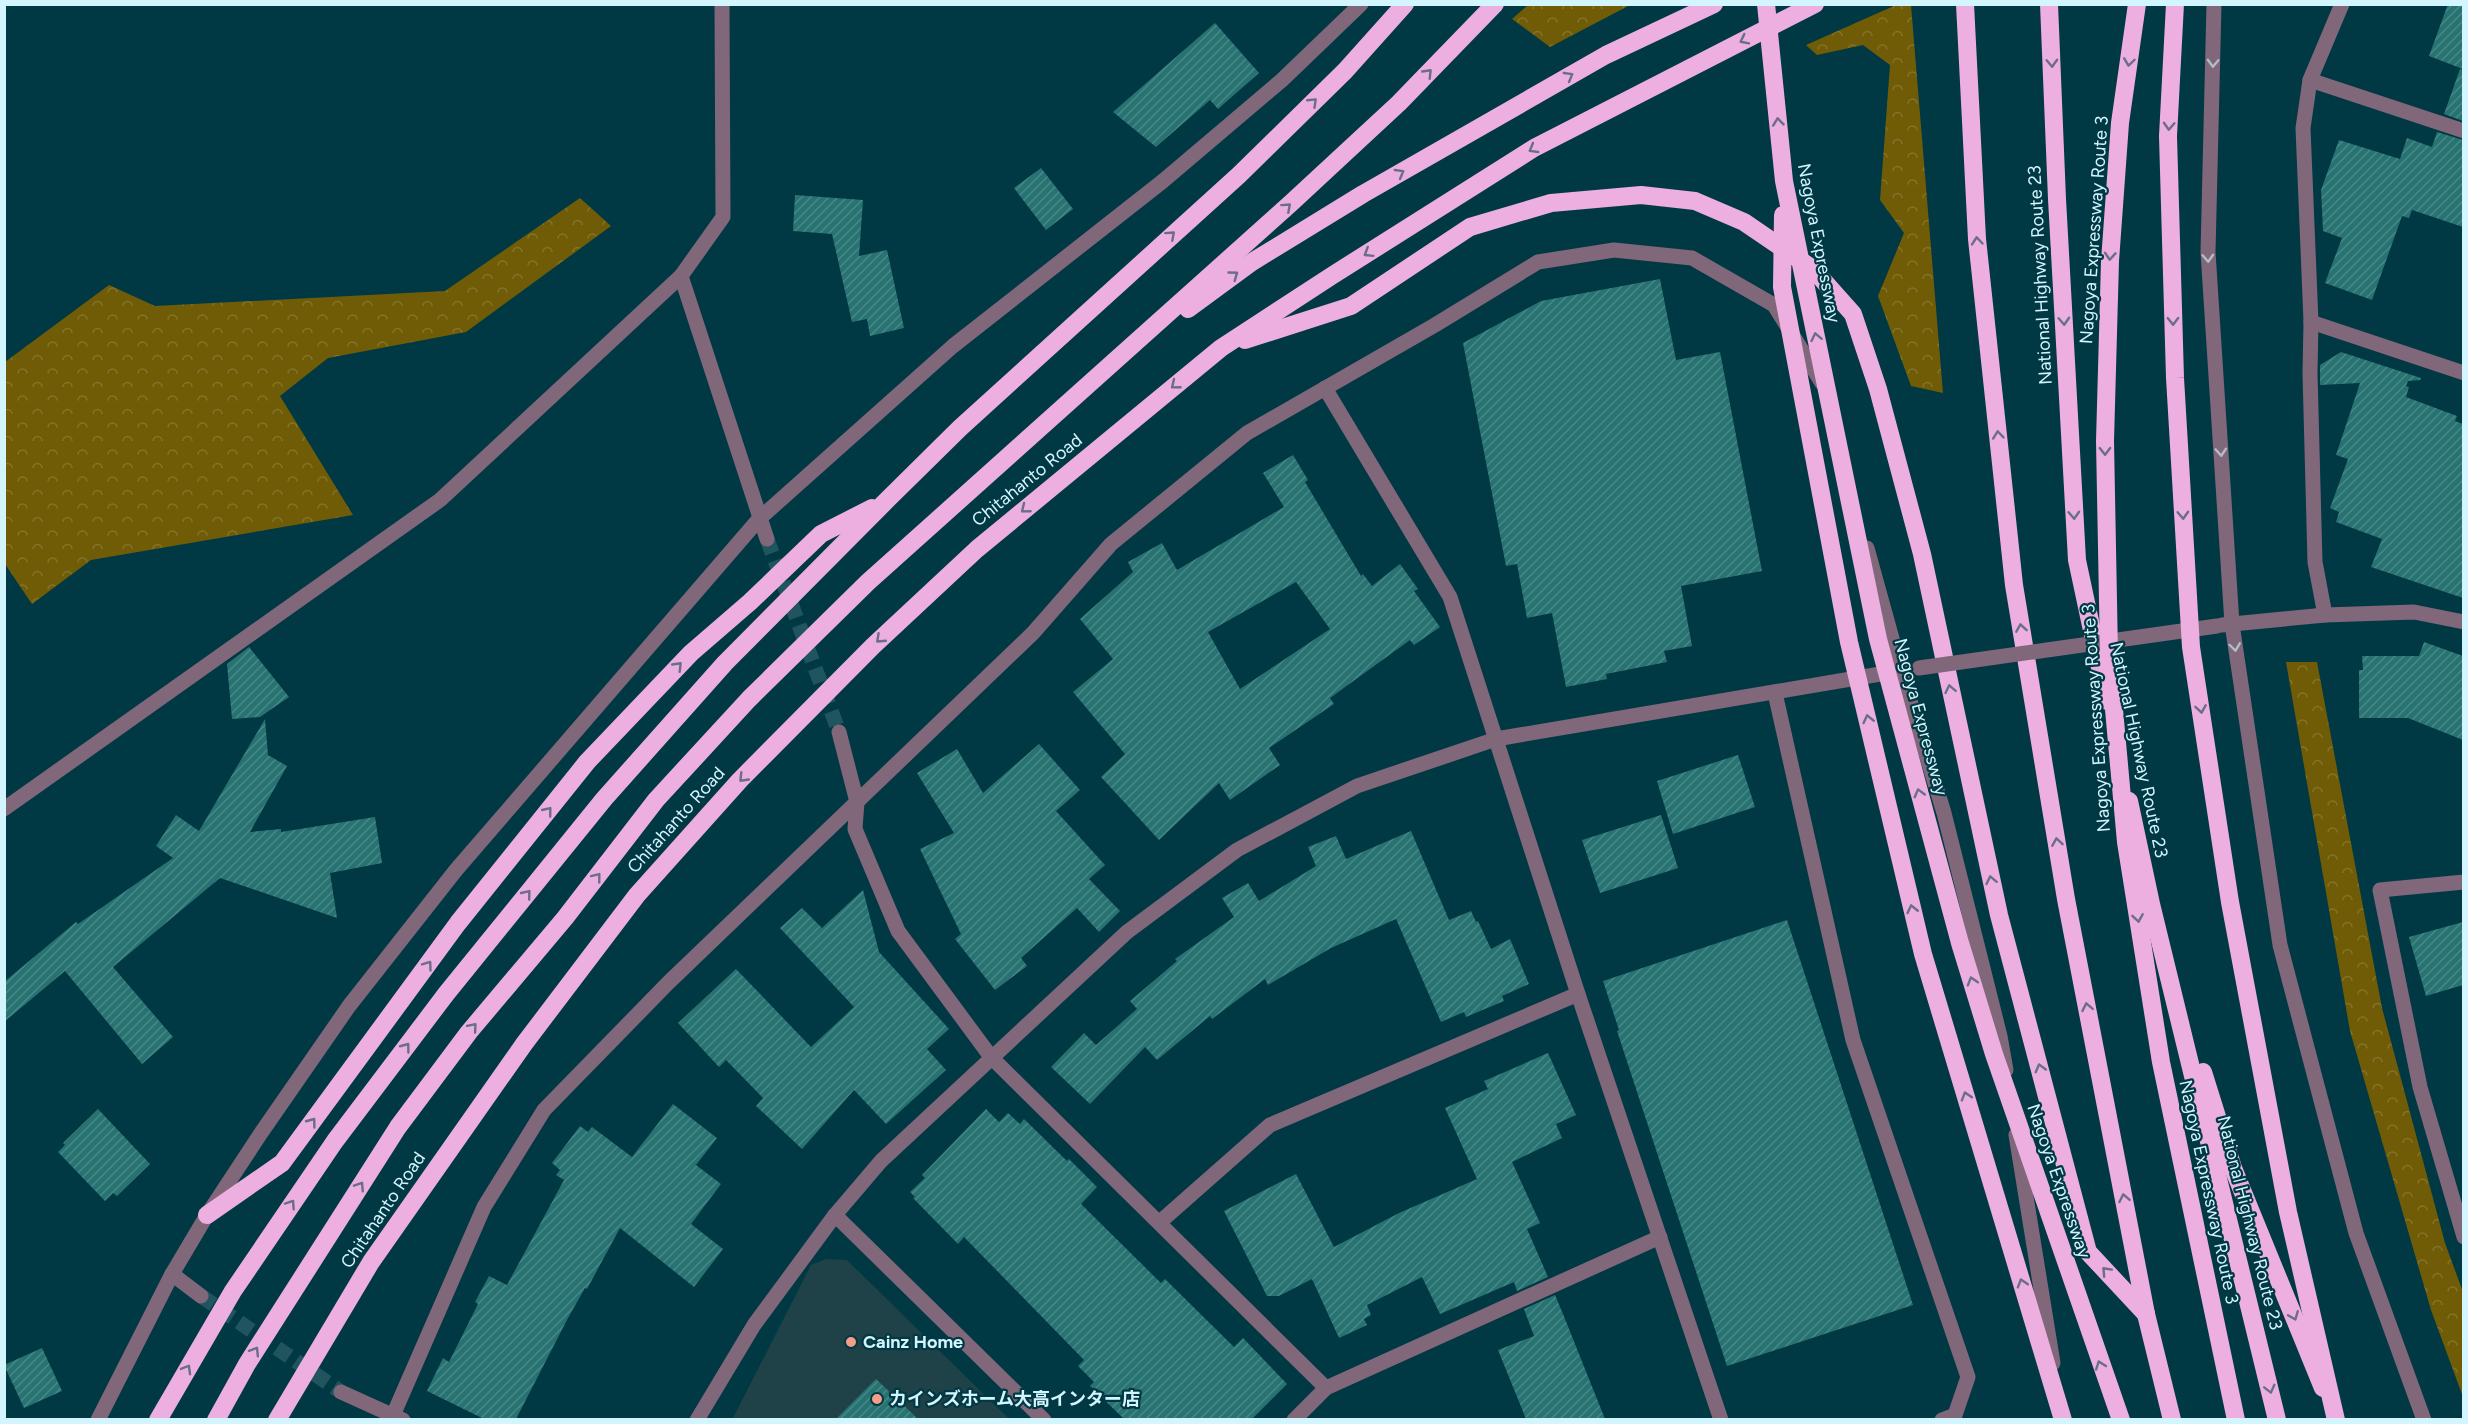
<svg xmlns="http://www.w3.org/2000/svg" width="2468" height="1424" viewBox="0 0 2468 1424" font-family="Figtree,'Noto Sans JP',sans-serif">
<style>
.built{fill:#1f4249}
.forest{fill:url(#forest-crowns)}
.building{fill:url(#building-hatch);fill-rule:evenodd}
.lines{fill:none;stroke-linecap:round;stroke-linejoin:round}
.minor-tunnel{stroke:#20545f;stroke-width:15;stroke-dasharray:15 8;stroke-linecap:butt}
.minor{stroke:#80677a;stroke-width:15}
.highway{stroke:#ecafe0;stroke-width:18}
.minor-bridge{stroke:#80677a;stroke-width:15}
.highway-bridge{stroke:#ecafe0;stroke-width:18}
.oneway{stroke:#6a6e8a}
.oneway2{stroke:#b1bcc9}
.poi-dot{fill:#f49e8a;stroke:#003843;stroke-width:2}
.labels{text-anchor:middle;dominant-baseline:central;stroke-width:4.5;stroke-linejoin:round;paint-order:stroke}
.street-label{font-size:18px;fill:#d2f5fe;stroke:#003843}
.poi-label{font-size:18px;font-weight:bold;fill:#d2f5fe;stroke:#003843;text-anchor:start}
</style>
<defs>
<pattern id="forest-crowns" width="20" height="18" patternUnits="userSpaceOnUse" patternTransform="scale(1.5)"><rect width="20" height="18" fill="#705c06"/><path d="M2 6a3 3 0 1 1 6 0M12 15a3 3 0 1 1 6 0" fill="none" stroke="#84742b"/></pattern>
<pattern id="building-hatch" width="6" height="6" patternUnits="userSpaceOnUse" patternTransform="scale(1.5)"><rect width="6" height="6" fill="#287372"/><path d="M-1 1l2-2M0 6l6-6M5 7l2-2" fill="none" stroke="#468887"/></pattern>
</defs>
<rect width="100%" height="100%" fill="#003843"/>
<path class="built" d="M826,1259L847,1260L1009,1419L732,1420L811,1265Z"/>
<g class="forest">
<path d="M1529,4H1630V5L1550,47L1512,19Z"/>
<path d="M1896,5H1911L1943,393L1911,386L1878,296L1904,233L1880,200L1890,65L1863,45L1817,55L1806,45Z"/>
<path d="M580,198L611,226L466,332L328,358L280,396L353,515L91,560L32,604L5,564V362L109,285L155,306L445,291Z"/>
<path d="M2286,662H2317L2382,1008L2445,1243L2463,1292V1397L2431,1310L2350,1031Z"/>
</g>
<g class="building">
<path d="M2448,4H2463V69L2429,56Z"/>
<path d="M1215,23L1259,73L1218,109L1210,100L1156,147L1113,112Z"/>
<path d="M2460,69L2463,70V121L2444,114Z"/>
<path d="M2437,132L2463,140V227L2412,210L2409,218L2402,216L2372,300L2325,283L2342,238L2323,231L2321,190L2339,140L2400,159L2407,138L2432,147Z"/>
<path d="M1041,168L1073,209L1046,230L1014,188Z"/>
<path d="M795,195L863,200L859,256L887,250L904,328L870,336L867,319L852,322L832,234L793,231Z"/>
<path d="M1660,279L1676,360L1720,352L1762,571L1681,586L1692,646L1664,651L1667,662L1606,674L1607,679L1566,687L1552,613L1527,618L1517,564L1506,566L1463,343L1541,301Z"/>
<path d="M2341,352L2421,378L2420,380L2408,381L2406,386L2409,387L2406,397L2457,416L2455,421L2463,424V598L2371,567L2382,539L2336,522L2339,512L2330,508L2348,459L2336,455L2360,383L2320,385V365Z"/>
<path d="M1293,455L1308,480L1305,482L1361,576L1363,574L1372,586L1400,564L1418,589L1414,591L1440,627L1414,645L1410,640L1330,698L1334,704L1269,748L1280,765L1230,800L1219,783L1159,840L1101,777L1125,754L1073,692L1113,659L1080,619L1133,572L1128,562L1162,543L1177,570L1284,507L1263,473ZM1296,582L1330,629L1240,689L1208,632Z"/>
<path d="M2424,642L2463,656V740L2408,718H2359V670H2363L2362,656H2419Z"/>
<path d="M249,647L289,697L260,717L232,719L227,664Z"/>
<path d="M265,719L268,755L287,766L250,832L281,829V832L375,817L382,863L330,873L337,918L220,878L113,967L173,1037L142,1064L65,971L4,1022V982L76,922L78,924L173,858L156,846L176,815L199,831Z"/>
<path d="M1039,744L1080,790L1056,811L1105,865L1089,879L1120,911L1099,932L1077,908L1021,958L1027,966L995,990L955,939L961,934L920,849L954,833L917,773L957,749L983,793Z"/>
<path d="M1738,755L1755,807L1673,834L1657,781Z"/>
<path d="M1661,815L1678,868L1600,893L1582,840Z"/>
<path d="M1411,831L1449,920L1471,911L1476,922L1478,921L1491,949L1510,939L1529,984L1502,996L1504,1001L1466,1017L1464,1012L1441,1022L1396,919L1331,948L1268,985L1265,979L1212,1019L1210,1016L1157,1060L1145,1047L1090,1104L1051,1067L1084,1033L1096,1045L1137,1009L1130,1001L1177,961L1175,959L1234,917L1222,898L1248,883L1259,901L1316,866L1308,847L1336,836L1346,859Z"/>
<path d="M863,890L879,952L949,1029L927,1049L946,1070L886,1124L854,1090L802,1149L756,1106L763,1098L726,1060L719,1067L678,1023L736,969L811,1047L854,1007L780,928L802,908L822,928Z"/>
<path d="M1787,920L1913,1305L1727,1366L1617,1031L1619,1030L1603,981Z"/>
<path d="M2463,922V985L2426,996L2409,937Z"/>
<path d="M1548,1053L1576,1115L1556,1124L1562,1138L1512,1162L1540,1223L1527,1229L1548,1277L1517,1291L1514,1282L1440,1314L1422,1277L1367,1305L1371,1315L1364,1319L1367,1325L1339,1338L1312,1279L1279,1296H1267L1224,1211L1296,1174L1334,1247L1399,1213L1477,1179L1445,1108L1488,1089L1484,1081Z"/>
<path d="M673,1104L717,1138L696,1165L721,1184L691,1224L723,1249L694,1287L620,1228L587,1289L585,1288L568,1318L516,1419H484L427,1391L443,1358L449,1362L478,1304L475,1302L489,1276L507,1285L564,1180L556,1175L560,1170L552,1163L580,1126L588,1132L592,1127L632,1157Z"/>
<path d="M98,1109L150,1164L117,1196L113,1193L105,1201L58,1152L65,1145L63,1143Z"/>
<path d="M986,1109L999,1122L1008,1113L1020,1124L1024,1119L1067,1161L1069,1159L1097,1187L1081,1204L1161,1283L1165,1279L1234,1347L1243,1338L1287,1384L1252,1419H1124L1090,1386L1094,1382L1078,1366L1084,1360L964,1237L958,1244L913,1198L915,1197L910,1192L925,1178L922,1175Z"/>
<path d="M1555,1295L1563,1314L1605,1419H1526L1498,1350L1534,1336L1524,1309Z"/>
<path d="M42,1348L62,1391L24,1408L4,1365Z"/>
<path d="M876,1379L918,1419H836Z"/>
</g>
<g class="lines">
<g class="minor-tunnel">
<path d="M767,539L839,732"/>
<path d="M201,1296L341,1392"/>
</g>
<g class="minor">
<path d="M2214,4L2208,252L2232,624L2280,945L2356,1233L2424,1420"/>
<path d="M2310,80L2464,131"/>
<path d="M681,276L767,539"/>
<path d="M2311,322L2464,373"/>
<path d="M1325,388L1450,597L1578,994L1721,1420"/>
<path d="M1867,548L1901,671L1944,813L2000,1036L2006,1070"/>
<path d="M2325,615L2315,562L2310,373L2311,322L2303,128L2310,80L2342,4"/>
<path d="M2222,625L2325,615L2414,612L2464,622"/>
<path d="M1775,693L1853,1040L1968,1377L1955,1415L1942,1420"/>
<path d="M839,732L857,802L855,829L898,931L991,1057L1326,1388"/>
<path d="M4,809L440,500L681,276L723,217L722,4"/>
<path d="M2464,882L2380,890L2420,1087L2464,1237"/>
<path d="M2016,1135L2053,1363"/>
<path d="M835,1215L1044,1420"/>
<path d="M1160,1222L1270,1125L1578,994"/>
<path d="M172,1274L201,1296"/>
<path d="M341,1392L403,1420"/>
<path d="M98,1420L172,1274L207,1215L261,1133L349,1006L456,870L759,519L953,346L1163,181L1282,80L1361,4"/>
<path d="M391,1420L484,1207L544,1110L668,983L1033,633L1111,544L1247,433L1435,325L1538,262L1614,250L1692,258L1774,305L1822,383"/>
<path d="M697,1420L754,1325L835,1215L881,1161L1127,932L1237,850L1357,786L1496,739L1898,671"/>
<path d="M1294,1420L1326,1388L1660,1237"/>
</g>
<g class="highway">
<path d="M1965,4L1977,239L2014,585L2066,899L2146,1314L2172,1420"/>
<path d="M2049,4L2057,199L2077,560L2107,701"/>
<path d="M1188,309L1252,262L1363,194L1606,55L1714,4"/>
<path d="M1245,340L1351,306L1470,227L1551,203L1641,195L1695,201L1744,222L1813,269L1853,314L1878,389L1922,554L1999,915L2088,1252L2146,1314"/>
<path d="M2129,801L2151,904L2277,1420"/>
<path d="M2203,1072L2233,1168L2323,1388"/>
<path d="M207,1215L282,1163L458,923L587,762L691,653L750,602L821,534L872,508"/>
<path d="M158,1420L233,1291L335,1141L446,994L604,799L725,663L887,500L960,428L1239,175L1345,71L1405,4"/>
<path d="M216,1420L247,1364L398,1127L469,1032L565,918L656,800L749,699L868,582L1290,204L1399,103L1495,4"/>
<path d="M277,1420L371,1262L524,1044L637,895L740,780L873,646L977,549L1221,348L1333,275L1534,148L1815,4"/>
</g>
<path class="minor-bridge" d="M1919,668L2217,626"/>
<g class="highway-bridge">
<path d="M1766,4L1784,181L1878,639L1960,943L1994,1054L2121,1420"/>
<path d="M2137,4L2120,123L2110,261L2105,441L2109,654L2126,842L2161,1062L2236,1420"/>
<path d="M2175,4L2168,136L2175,378L2191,647L2230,902L2288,1212L2336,1420"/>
<path d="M1783,215L1782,287L1849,642L1923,954L2063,1420"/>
</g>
</g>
<defs><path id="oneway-chevron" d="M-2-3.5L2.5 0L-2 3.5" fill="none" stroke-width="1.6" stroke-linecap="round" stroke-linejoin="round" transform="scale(1.5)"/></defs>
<g class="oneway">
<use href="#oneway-chevron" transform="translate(1744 40) rotate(153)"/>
<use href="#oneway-chevron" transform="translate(2129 62) rotate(98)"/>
<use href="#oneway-chevron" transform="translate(2052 63) rotate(88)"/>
<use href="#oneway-chevron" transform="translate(1428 73) rotate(-46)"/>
<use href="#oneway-chevron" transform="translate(1569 76) rotate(-30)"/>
<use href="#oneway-chevron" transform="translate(1313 102) rotate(-44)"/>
<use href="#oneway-chevron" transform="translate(1778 122) rotate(-96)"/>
<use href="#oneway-chevron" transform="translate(2169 126) rotate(93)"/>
<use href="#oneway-chevron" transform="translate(1533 149) rotate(150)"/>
<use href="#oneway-chevron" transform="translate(1400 173) rotate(-30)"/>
<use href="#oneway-chevron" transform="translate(1287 207) rotate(-42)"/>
<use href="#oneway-chevron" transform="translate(1171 235) rotate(-42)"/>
<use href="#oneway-chevron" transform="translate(1977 241) rotate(-95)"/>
<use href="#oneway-chevron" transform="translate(1368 253) rotate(148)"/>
<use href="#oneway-chevron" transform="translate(2110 256) rotate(94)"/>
<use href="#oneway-chevron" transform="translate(1234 275) rotate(-36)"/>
<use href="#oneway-chevron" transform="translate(2064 321) rotate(87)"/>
<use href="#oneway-chevron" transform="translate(2173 321) rotate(89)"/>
<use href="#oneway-chevron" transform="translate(1816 337) rotate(-102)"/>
<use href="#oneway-chevron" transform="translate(1175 385) rotate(141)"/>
<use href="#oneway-chevron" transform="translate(1998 435) rotate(-96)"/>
<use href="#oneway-chevron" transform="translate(2105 451) rotate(89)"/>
<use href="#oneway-chevron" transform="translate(1025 509) rotate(141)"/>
<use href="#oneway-chevron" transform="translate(2074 515) rotate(87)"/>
<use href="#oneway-chevron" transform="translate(2183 515) rotate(87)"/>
<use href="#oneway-chevron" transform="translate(2021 628) rotate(-99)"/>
<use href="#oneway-chevron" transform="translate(880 639) rotate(137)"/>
<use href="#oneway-chevron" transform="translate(678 666) rotate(-46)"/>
<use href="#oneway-chevron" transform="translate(1950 689) rotate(-102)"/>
<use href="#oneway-chevron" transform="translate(2201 709) rotate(81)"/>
<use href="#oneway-chevron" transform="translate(1868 719) rotate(-103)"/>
<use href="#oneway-chevron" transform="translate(743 778) rotate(134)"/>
<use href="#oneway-chevron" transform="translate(1919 793) rotate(-105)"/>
<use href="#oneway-chevron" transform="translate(548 811) rotate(-51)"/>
<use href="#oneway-chevron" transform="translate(2057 842) rotate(-99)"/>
<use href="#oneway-chevron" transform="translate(597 877) rotate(-52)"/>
<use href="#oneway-chevron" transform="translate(1991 880) rotate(-102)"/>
<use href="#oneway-chevron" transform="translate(527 894) rotate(-51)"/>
<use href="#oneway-chevron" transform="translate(1912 909) rotate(-103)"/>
<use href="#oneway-chevron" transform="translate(2138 918) rotate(81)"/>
<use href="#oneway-chevron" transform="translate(428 965) rotate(-54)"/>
<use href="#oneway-chevron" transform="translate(1972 981) rotate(-107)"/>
<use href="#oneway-chevron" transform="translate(2087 1007) rotate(-101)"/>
<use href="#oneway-chevron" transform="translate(473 1027) rotate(-50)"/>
<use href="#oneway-chevron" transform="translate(406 1047) rotate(-53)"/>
<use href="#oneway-chevron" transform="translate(2040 1068) rotate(-105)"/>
<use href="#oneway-chevron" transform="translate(1966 1096) rotate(-107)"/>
<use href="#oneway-chevron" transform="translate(312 1122) rotate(-53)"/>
<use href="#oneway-chevron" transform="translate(360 1186) rotate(-57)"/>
<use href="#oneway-chevron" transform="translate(2124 1198) rotate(-101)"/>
<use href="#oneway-chevron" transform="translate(291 1204) rotate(-56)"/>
<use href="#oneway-chevron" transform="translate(2106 1271) rotate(-133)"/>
<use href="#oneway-chevron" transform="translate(2022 1283) rotate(-107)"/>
<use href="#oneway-chevron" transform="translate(2294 1316) rotate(68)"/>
<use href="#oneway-chevron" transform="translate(255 1351) rotate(-58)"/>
<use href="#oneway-chevron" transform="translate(2100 1365) rotate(-110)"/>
<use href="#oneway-chevron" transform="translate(187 1369) rotate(-60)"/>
<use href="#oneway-chevron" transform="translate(2270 1389) rotate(76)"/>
</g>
<g class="oneway2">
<use href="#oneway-chevron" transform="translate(2213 63) rotate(92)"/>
<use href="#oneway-chevron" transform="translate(2208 258) rotate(87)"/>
<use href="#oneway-chevron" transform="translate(2221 452) rotate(86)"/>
<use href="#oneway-chevron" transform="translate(2235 647) rotate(82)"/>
</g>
<g class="poi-dot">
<circle cx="851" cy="1342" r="6"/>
<circle cx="877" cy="1399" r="6"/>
</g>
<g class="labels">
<g class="street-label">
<text transform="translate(2094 230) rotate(-86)">Nagoya Expressway Route 3</text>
<text transform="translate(1819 243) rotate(79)">Nagoya Expressway</text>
<text transform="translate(2040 275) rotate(-93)">National Highway Route 23</text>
<text transform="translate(1027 480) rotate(-39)">Chitahanto Road</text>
<text transform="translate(1921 717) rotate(75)">Nagoya Expressway</text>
<text transform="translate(2096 718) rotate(-94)">Nagoya Expressway Route 3</text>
<text transform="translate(2139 750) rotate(78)">National Highway Route 23</text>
<text transform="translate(676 820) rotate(-48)">Chitahanto Road</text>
<text transform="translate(2059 1181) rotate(71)">Nagoya Expressway</text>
<text transform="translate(2209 1192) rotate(78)">Nagoya Expressway Route 3</text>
<text transform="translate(383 1210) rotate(-56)">Chitahanto Road</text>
<text transform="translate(2250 1223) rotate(76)">National Highway Route 23</text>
</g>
<g class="poi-label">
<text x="863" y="1342">Cainz Home</text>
<text x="889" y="1399">カインズホーム大高インター店</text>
</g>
</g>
<rect width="2468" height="1424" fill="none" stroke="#d2f5fe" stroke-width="12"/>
</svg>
